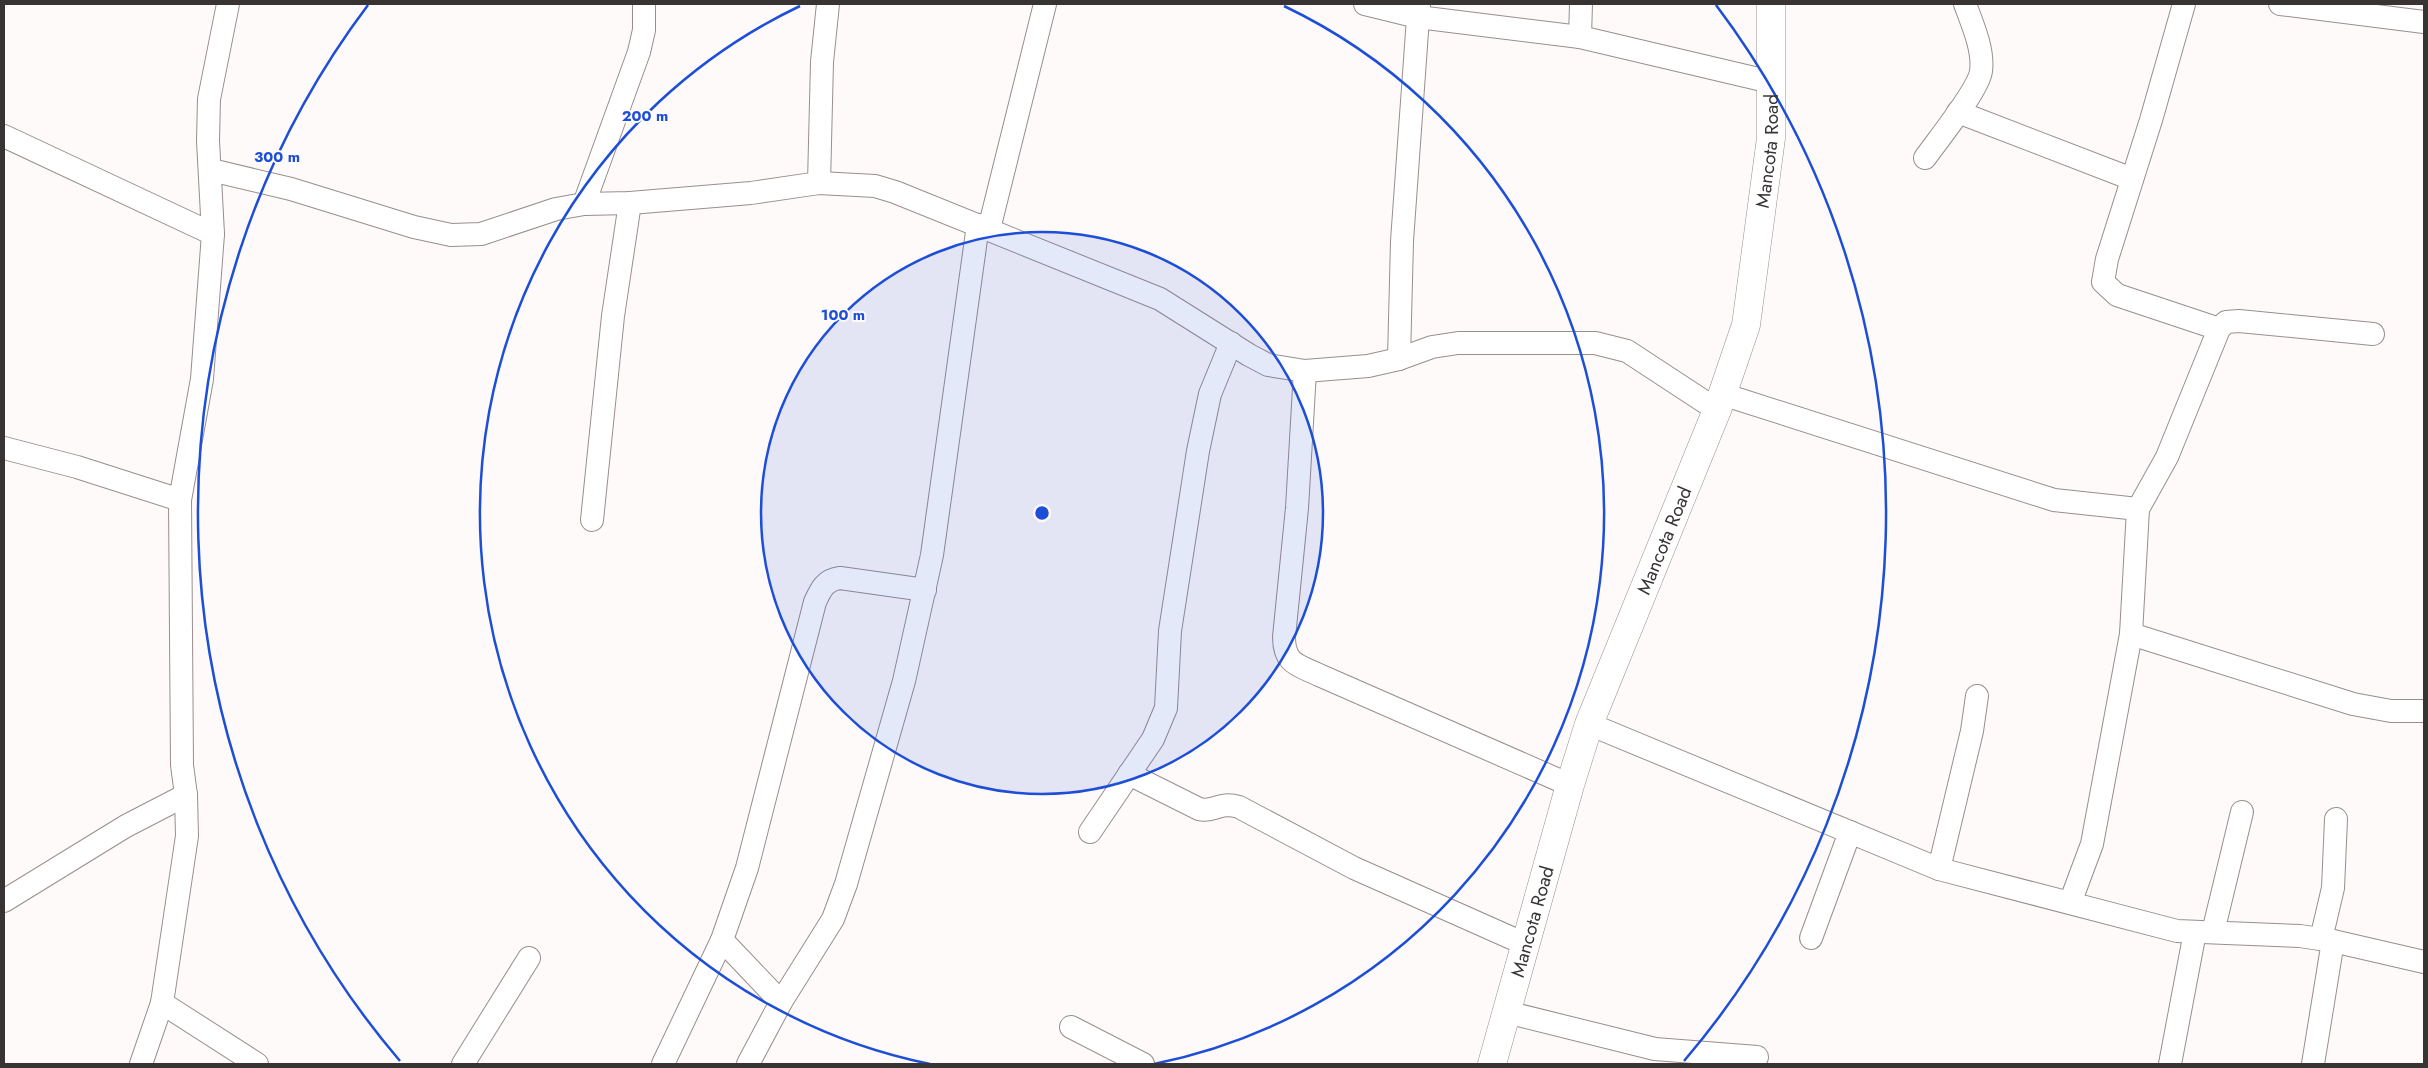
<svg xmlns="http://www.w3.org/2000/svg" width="2428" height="1068" viewBox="0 0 2428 1068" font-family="Jost,sans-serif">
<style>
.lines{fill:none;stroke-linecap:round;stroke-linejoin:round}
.minor-casing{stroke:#998e8d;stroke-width:24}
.major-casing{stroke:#998e8d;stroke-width:29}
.minor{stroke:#fff;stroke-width:22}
.major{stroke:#fff;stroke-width:28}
.ring{fill:none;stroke:#1d4ed8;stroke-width:2.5}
.labels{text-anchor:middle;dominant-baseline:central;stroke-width:4;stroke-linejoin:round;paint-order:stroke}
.street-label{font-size:19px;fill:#383434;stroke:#fefaf9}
.centre{fill:#1d4ed8;stroke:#fefaf9;stroke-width:2.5}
.ring-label{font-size:15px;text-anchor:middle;font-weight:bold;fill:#1d4ed8;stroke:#fefaf9;stroke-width:4;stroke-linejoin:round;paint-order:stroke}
</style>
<rect width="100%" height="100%" fill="#fefaf9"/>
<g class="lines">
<defs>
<g id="minor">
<path d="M1365,4L1418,17L1580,37L1771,82"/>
<path d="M2184,4L2151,120L2107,259L2103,282L2117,295L2219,329"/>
<path d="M2280,4L2424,22"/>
<path d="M1580,37L1581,4"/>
<path d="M1958,112L2132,179"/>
<path d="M4,136L213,234"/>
<path d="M1925,158C1937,141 1979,89 1981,71C1984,50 1972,23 1965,4"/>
<path d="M211,170L291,189L414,227L451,235L481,234L556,209L584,204L630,203L751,193L819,183L875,186L895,192L1160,299L1249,355L1268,365L1305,371L1368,366L1399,359L1432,347L1458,343H1595L1627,351L1717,410"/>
<path d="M819,183L822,62L828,4"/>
<path d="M584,204L639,52L644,30V4"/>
<path d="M989,229L1045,4"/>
<path d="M1399,359L1402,241L1419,4"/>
<path d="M1305,371L1297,508L1284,637C1284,664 1298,665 1319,675L1570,785"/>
<path d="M1722,394L2054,500L2138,509L2167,457L2219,329L2226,322L2239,321L2373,334"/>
<path d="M4,448L77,467L180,500"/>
<path d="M592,520L613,316L630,203"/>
<path d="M2131,634L2353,704L2391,711H2424"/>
<path d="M1589,724L1939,869L2177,931L2300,936L2333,941L2424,962"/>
<path d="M1129,774L1199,809C1215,813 1218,801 1239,807L1354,868L1525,944"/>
<path d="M1090,832L1153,739L1166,708L1170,631L1198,451L1210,394L1231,343"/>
<path d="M1939,869L1972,731L1977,696"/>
<path d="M4,901L126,826L186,795"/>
<path d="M2070,903L2092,844L2131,634L2138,509"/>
<path d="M2213,932L2242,812"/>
<path d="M1811,938L1850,832"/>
<path d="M2321,939L2333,888L2336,819"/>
<path d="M781,1002L833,919L846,884L904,681L932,555L978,225"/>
<path d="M162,1003L257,1064"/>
<path d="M1506,1012L1655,1049L1757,1057"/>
<path d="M1071,1027L1143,1064"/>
<path d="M141,1064L162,1003L187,836L186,795L182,765L180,500L202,379L213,234L208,141L209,99L228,4"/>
<path d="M463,1064L529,958"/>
<path d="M663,1064L722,940"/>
<path d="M748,1064L781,1002L722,940L747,868L815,602C821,589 825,580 840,578L925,590"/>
<path d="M2170,1064L2195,932"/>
<path d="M2313,1064L2333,941"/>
</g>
<g id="major">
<path id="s1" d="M1492,1064L1570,785L1589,724L1717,410L1746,325L1771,138V4"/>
</g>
</defs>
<use href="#minor" class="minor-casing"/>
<use href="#major" class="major-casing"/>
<use href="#minor" class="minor"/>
<use href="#major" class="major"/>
</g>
<circle cx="1042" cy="513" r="281" fill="#1d4ed8" fill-opacity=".12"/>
<g class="ring">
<circle cx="1042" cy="513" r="281"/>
<path d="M930 1064A562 562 0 0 1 800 6M1284 6A562 562 0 0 1 1154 1064"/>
<path d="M400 1061A844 844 0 0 1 368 5M1716 5A844 844 0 0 1 1684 1061"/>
</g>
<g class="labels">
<g class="street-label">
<text stroke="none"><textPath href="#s1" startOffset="958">Mancota Road</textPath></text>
<text stroke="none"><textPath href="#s1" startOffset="552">Mancota Road</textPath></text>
<text stroke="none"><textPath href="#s1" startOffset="148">Mancota Road</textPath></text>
</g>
</g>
<circle cx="1042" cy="513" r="8" class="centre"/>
<g class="ring-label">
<text x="645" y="121">200 m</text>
<text x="277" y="162">300 m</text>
<text x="843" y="320">100 m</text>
</g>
<rect width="2428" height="1068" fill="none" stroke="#383434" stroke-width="10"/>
</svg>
